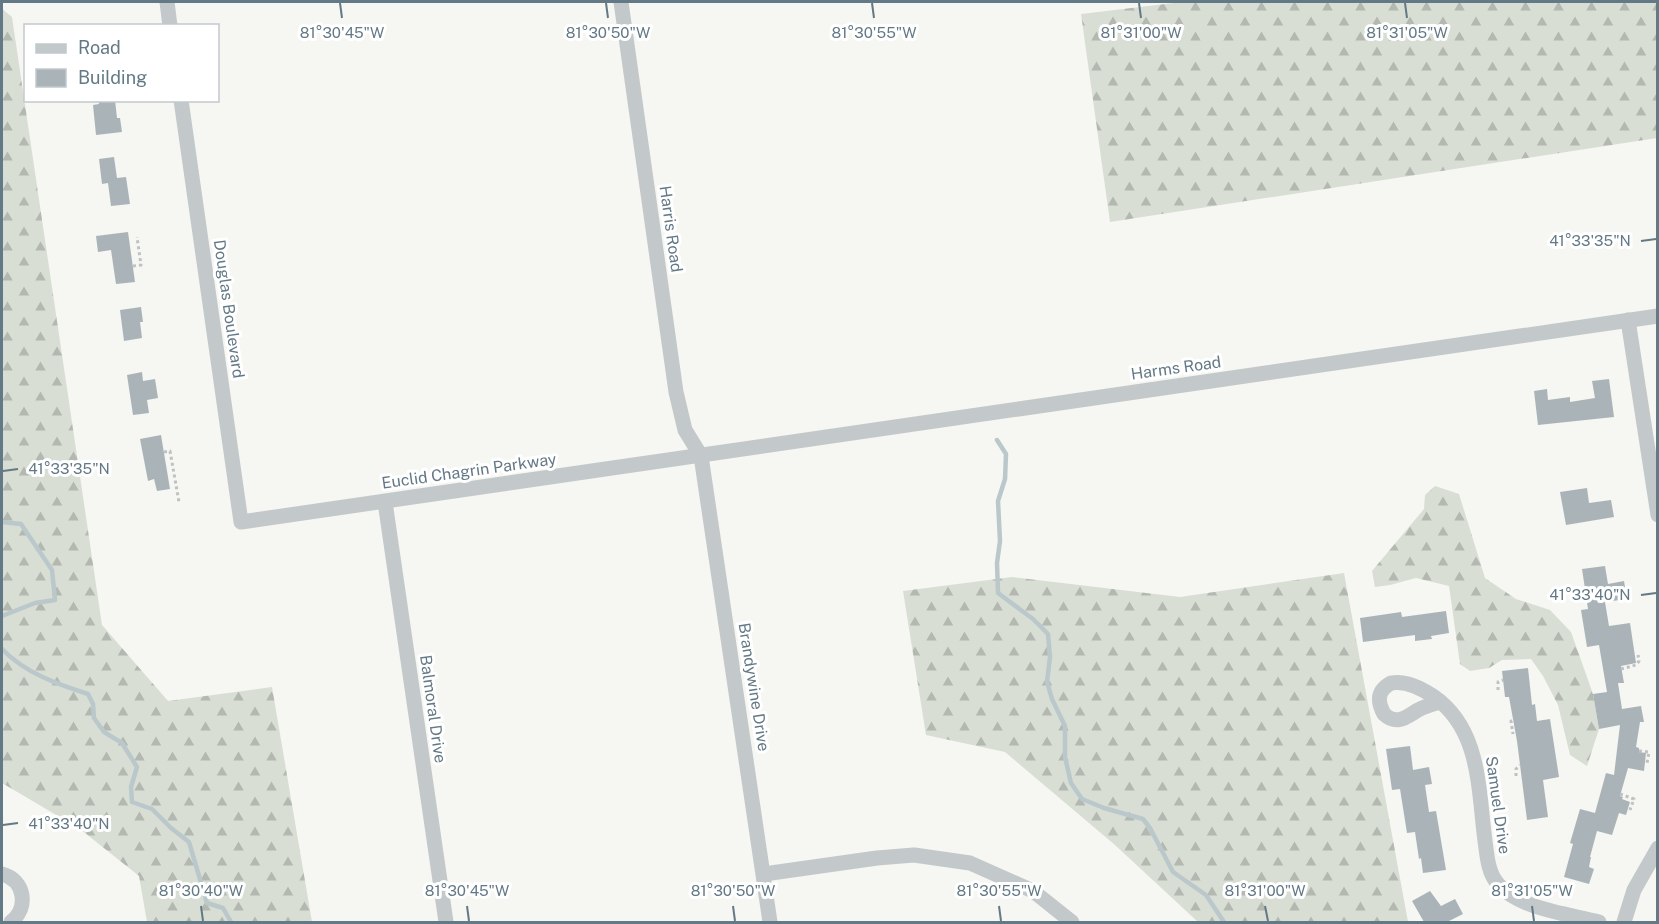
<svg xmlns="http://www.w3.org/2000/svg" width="1659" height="924" viewBox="0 0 1659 924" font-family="'Public Sans',sans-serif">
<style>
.forest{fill:url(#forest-firs)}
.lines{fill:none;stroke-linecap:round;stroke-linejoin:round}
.stream{stroke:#bac8cc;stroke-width:4.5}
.building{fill:#aab4b8}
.path{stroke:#bfc1c3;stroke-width:3;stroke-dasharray:3 3;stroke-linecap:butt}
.street{stroke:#c3c8ca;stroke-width:15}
.ticks{fill:none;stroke:#637985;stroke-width:2}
.labels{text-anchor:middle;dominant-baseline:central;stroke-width:6;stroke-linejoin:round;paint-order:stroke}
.street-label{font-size:16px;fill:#637985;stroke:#fff}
.ticks-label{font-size:15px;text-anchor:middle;fill:#637985;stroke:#fff;stroke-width:6;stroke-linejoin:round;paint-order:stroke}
</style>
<defs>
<pattern id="forest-firs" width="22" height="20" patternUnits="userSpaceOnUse" patternTransform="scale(1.5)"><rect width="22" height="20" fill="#d8ded3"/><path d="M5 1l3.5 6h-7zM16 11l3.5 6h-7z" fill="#b3b9b1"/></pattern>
</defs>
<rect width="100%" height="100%" fill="#f6f6f2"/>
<g class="forest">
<path d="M1182,2H1657V138L1110,222L1081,14Z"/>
<path d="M2,9L12,17L102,625L168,701L272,687L312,922H147L139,876L80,829L2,783Z"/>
<path d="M1435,486L1459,494L1485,578L1516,599L1550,610L1571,632L1593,694L1599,729L1587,766L1570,755L1558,705L1543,676L1531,659L1502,660L1489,668L1470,671L1460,664L1449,586L1416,578L1390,585L1375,587L1372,571L1424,509L1425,495Z"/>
<path d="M1344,573L1408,922H1198L1115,845L1005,752L926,735L903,591L1012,577L1180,597Z"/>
</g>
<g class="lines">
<g class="stream">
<path d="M997,440L1006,454L1005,479L998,501L1000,541L997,563L998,593L1033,619L1048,634L1050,657L1047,682L1052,699L1065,726V757L1071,783L1082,799L1104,808L1143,819L1150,828L1173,872L1206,895L1224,922"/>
<path d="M2,522L21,524L52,570L55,600L35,603L2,616"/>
<path d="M2,649C25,673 57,684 88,694L93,704L94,718L104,732L122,743L137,767L131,787L132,802L152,809L171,828L189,842L207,903L223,908L231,922"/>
</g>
</g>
<g class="building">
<path d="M98,100H115L117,118H120L122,132L96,135L93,105L99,104Z"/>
<path d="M114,157L117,178L126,177L130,204L111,206L108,183L102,184L99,159Z"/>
<path d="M128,232L135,282L116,284L111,250L98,252L96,236Z"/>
<path d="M141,307L143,322H140L142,338L124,341L120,310Z"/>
<path d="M142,372L143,381L155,379L158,398L147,400L149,413L133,415L127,375Z"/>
<path d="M1609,379L1614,417L1538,425L1534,391L1547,389L1548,400L1570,397V402L1595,398L1592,381Z"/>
<path d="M161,435L170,489L157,491L154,479L148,481L140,439Z"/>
<path d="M1587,488L1589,503L1611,500L1614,517L1566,525L1560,492Z"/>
<path d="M1605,566L1608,584L1624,581L1627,599L1605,602L1609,626L1630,623L1636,663L1621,666L1624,683H1618L1622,709L1641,706L1644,722H1640L1636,747L1639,748V752L1646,753L1644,771L1628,768L1620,796L1623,797L1622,799L1630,802L1626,815L1619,813L1612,835L1597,831L1590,857H1591L1589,867L1594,869L1589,884L1564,877L1573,844L1570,843L1580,809L1595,813L1606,773L1614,775L1620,725L1599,729L1593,694L1607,692L1599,645L1587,647L1581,610L1588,609L1582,569Z"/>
<path d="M1446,611L1449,633L1431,636L1432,639L1415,641V635L1363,642L1360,618L1401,612L1402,617Z"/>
<path d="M1528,668L1532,705L1535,704L1537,721L1550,719L1559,777L1543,780L1548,817L1527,820L1517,741L1509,697H1505L1502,671Z"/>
<path d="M1410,746L1413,770L1429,767L1432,784L1425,785L1429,812L1436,811L1446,870L1423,873L1421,858L1419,859L1415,832L1407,833L1400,789L1392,790L1386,749Z"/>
<path d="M1430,891L1441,906L1455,899L1463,914L1447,922H1424L1412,901Z"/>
</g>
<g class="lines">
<g class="path">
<path d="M133,266L141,265L137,237"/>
<path d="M164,452L170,451L179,502"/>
<path d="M1621,669L1636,665L1639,661L1638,655"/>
<path d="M1498,690V682L1503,680"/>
<path d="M1512,721H1511L1513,734"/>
<path d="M1639,751L1649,752L1647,763"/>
<path d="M1516,776V769L1520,765"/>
<path d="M1620,794L1634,799L1630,810"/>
</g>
<g class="street">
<path d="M167,2L170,26"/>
<path d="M621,2L676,392L685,430L701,456L770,922"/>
<path d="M181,100L241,522L1658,316"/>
<path d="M1628,320L1658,515"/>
<path d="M385,502L446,922"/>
<path d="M1441,702C1433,704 1425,706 1418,710C1406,717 1397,726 1384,714C1377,701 1377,691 1391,683C1406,680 1421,688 1433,696C1481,729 1478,789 1485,841C1487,856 1488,873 1498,884C1519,909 1569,914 1599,922"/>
<path d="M2,874C25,880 29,908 11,922"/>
<path d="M764,874L877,858L914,855L970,863L1033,891L1072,922"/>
<path d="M1624,922L1634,890L1658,848"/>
</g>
</g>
<path class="ticks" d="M340,3L342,18M606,3L608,18M872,3L874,18M1139,3L1141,18M1405,3L1407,18M1641,241L1656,239M3,471L18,469M1641,595L1656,593M3,825L18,823M201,906L203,921M467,906L469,921M733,906L735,921M999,906L1001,921M1265,906L1268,921M1532,906L1534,921"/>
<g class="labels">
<g class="street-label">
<text transform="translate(671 229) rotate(82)">Harris Road</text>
<text transform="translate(229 309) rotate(82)">Douglas Boulevard</text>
<text transform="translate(1176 368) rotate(-8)">Harms Road</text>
<text transform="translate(469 471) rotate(-8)">Euclid Chagrin Parkway</text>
<text transform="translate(754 687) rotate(81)">Brandywine Drive</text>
<text transform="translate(433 709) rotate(82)">Balmoral Drive</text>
<text transform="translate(1498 805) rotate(82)">Samuel Drive</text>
</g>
</g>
<g class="ticks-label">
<text x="342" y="38">81°30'45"W</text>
<text x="608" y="38">81°30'50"W</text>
<text x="874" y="38">81°30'55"W</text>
<text x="1141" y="38">81°31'00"W</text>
<text x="1407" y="38">81°31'05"W</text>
<text x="1590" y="246">41°33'35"N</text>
<text x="69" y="474">41°33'35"N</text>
<text x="1590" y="600">41°33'40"N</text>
<text x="69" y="829">41°33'40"N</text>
<text x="201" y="896">81°30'40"W</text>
<text x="467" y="896">81°30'45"W</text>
<text x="733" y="896">81°30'50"W</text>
<text x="999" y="896">81°30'55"W</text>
<text x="1265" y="896">81°31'00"W</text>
<text x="1532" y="896">81°31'05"W</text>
</g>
<rect width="1659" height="924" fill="none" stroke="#637985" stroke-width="6"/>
<rect x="24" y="24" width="195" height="78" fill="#ffffff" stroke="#c1c9ce" stroke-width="1.5"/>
<rect x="36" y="44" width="30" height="9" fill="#c3c8ca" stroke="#c1c9ce" stroke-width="1.5"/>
<text x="78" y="54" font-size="18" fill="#637985">Road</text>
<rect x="36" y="69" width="30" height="18" fill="#aab4b8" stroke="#c1c9ce" stroke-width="1.5"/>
<text x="78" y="84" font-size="18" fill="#637985">Building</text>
</svg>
